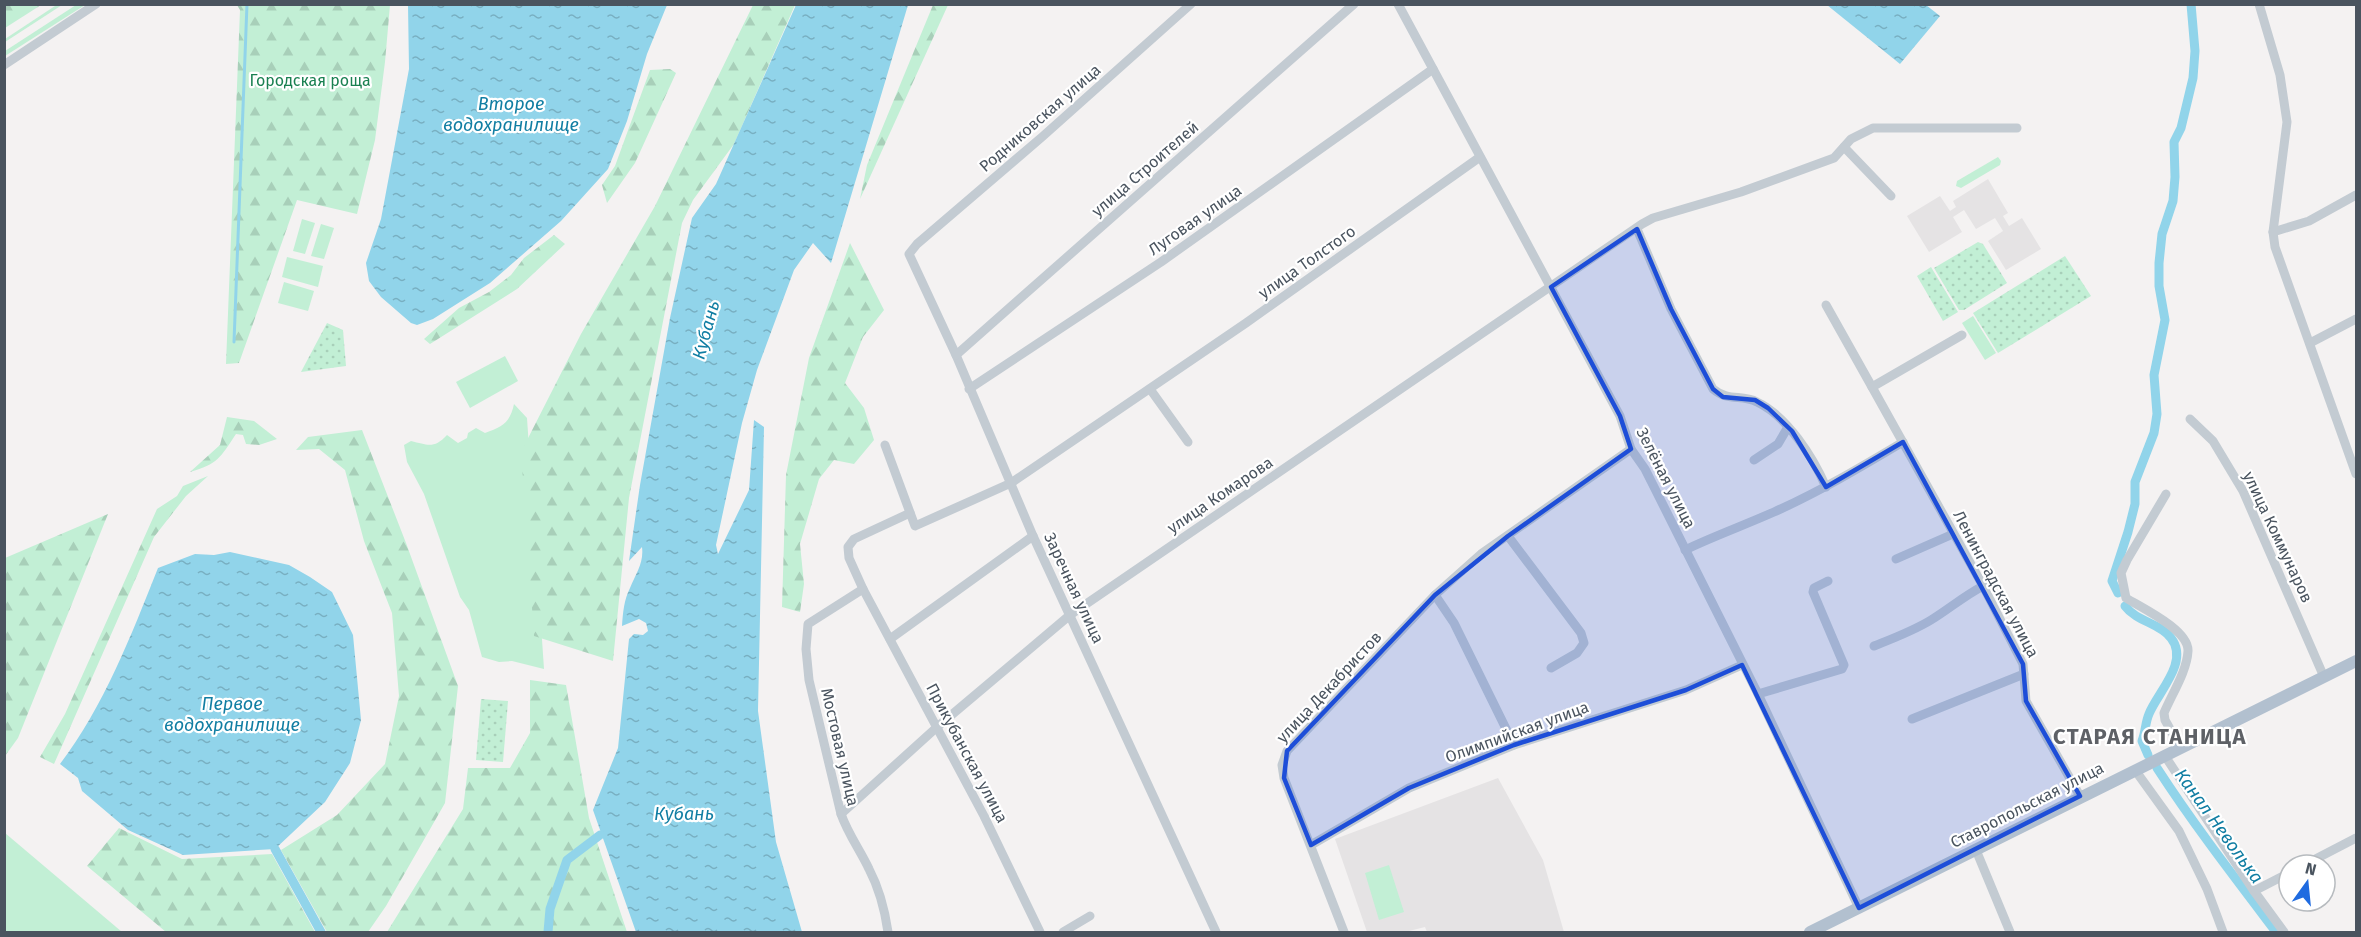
<svg xmlns="http://www.w3.org/2000/svg" width="2361" height="937" viewBox="0 0 2361 937" font-family="'Fira Sans',sans-serif">
<style>
.education{fill:#e5e3e4}
.green{fill:#c2efd5}
.forest{fill:url(#forest-firs)}
.park{fill:url(#park-dots)}
.water{fill:url(#water-ripples)}
.lines{fill:none;stroke-linecap:round;stroke-linejoin:round}
.stream{stroke:#91d4ea;stroke-width:3}
.canal{stroke:#91d4ea;stroke-width:9}
.minor{stroke:#c3cbd2;stroke-width:9}
.major{stroke:#b2c0cf;stroke-width:12}
.marked{fill:#1d4ed8;fill-opacity:0.2;stroke:#1d4ed8;stroke-width:4.5;stroke-linejoin:round}
.labels{text-anchor:middle;dominant-baseline:central;stroke-width:4.5;stroke-linejoin:round;paint-order:stroke}
.park-label{font-size:16px;fill:#1a8051;stroke:#fff}
.street-label{font-size:16px;fill:#4a545f;stroke:#fff}
.water-label{font-size:18px;font-style:italic;fill:#117ea3;stroke:#fff}
.district-label{font-size:22px;font-weight:bold;letter-spacing:1.5px;fill:#5e6166;stroke:#fff}
</style>
<defs>
<pattern id="forest-firs" width="22" height="20" patternUnits="userSpaceOnUse" patternTransform="scale(1.5)"><rect width="22" height="20" fill="#c2efd5"/><path d="M5 1l3.5 6h-7zM16 11l3.5 6h-7z" fill="#a8cfb9"/></pattern>
<pattern id="park-dots" width="8" height="8" patternUnits="userSpaceOnUse" patternTransform="scale(1.5)"><rect width="8" height="8" fill="#c2efd5"/><path d="M2 2h.1M6 6h.1" fill="none" stroke="#a8cfb9" stroke-width="1.8" stroke-linecap="round"/></pattern>
<pattern id="water-ripples" width="26" height="14" patternUnits="userSpaceOnUse" patternTransform="scale(1.5)"><rect width="26" height="14" fill="#91d4ea"/><path d="M2 4q2-2 4 0t4 0M15 11q2-2 4 0t4 0" fill="none" stroke="#78afc1"/></pattern>
</defs>
<rect width="100%" height="100%" fill="#f4f2f2"/>
<g class="education">
<path d="M1988,179L2008,213L2003,216L2009,226L2022,218L2041,249L2006,270L1988,241L2003,231L1995,218L1976,229L1964,210L1953,217L1962,232L1929,252L1907,216L1940,196L1950,211L1956,207L1953,201Z"/>
<path d="M1498,778L1543,860L1564,932H1427L1425,927L1405,932H1367L1335,839Z"/>
</g>
<g class="green">
<path d="M58,4L62,5L5,42V39Z"/>
<path d="M76,5H85L5,56V51Z"/>
<path d="M1998,157L2001,161L2000,165L1961,188L1956,186L1957,181Z"/>
<path d="M302,219L315,223L305,254L293,251Z"/>
<path d="M321,224L334,228L324,259L311,256Z"/>
<path d="M287,257L323,266L318,287L282,277Z"/>
<path d="M284,282L314,291L308,311L278,303Z"/>
<path d="M1973,316L1996,353L1985,360L1962,323Z"/>
<path d="M505,356L518,381L470,408L456,382Z"/>
<path d="M514,404L527,418L544,669L512,661L499,662L482,657L469,610L460,597L424,494L407,462L404,445L411,441C428,445 434,449 447,435L458,443L467,438L468,433L476,428L485,433C502,427 510,423 514,404Z"/>
<path d="M5,833L122,932H5Z"/>
<path d="M1389,865L1404,912L1379,920L1365,873Z"/>
</g>
<g class="forest">
<path d="M5,4H41V5L5,28Z"/>
<path d="M237,5H390L385,62L375,140L357,214L297,200L239,363L226,364L240,10Z"/>
<path d="M753,5H795L734,144L693,200L682,223L629,498L613,661L534,636L521,452L581,334L655,206Z"/>
<path d="M933,5H948L860,199L867,165Z"/>
<path d="M670,69L676,73L635,163L607,203L602,185L615,166L650,70Z"/>
<path d="M554,235L565,244L517,289L430,344L424,339L459,308L489,292L511,275L524,258Z"/>
<path d="M850,243L884,310L863,337L845,383L864,408L874,440L854,464L834,460L819,479L800,544L804,584L800,612L782,607L786,475L809,358Z"/>
<path d="M227,417L254,421L277,439L259,445L246,444L243,435L236,434C220,458 218,464 190,472L220,445Z"/>
<path d="M362,430L406,543L458,686L445,803L386,906L368,932H327L281,850L337,815L385,764L399,696L392,613L364,541L345,470L319,449L296,450L308,437Z"/>
<path d="M208,476L186,496L154,537L54,764L40,757L65,714L157,509L177,496L183,486Z"/>
<path d="M108,514L18,738L5,756V558Z"/>
<path d="M530,680L566,685L589,818L627,932H387L463,809L468,768H510L530,733Z"/>
<path d="M119,828L182,859L272,854L315,932H166L87,866Z"/>
</g>
<g class="park">
<path d="M1978,242L1983,244L2007,283L1964,310H1959L1934,268Z"/>
<path d="M2065,256L2091,296L1998,353L1973,313Z"/>
<path d="M1931,267L1958,312L1943,321L1917,276Z"/>
<path d="M327,323L343,330L346,366L301,372Z"/>
<path d="M481,699L508,701L503,762L476,760Z"/>
</g>
<g class="water">
<path d="M408,5H667L647,54L627,121L608,169L561,221L490,283L433,319L417,325L411,323L381,297L369,281L366,263L381,219L409,69Z"/>
<path d="M796,5H908L831,263L813,243L794,270L757,370L742,423L716,545L718,554L749,490L754,420L764,427L758,711L776,842L802,932H636L593,810L618,748L629,639L634,634L643,635L648,631L646,623L639,619L622,626C623,612 624,600 630,588C636,573 644,563 642,547L629,561L640,485L670,318L692,218L716,184Z"/>
<path d="M1827,5H1926L1940,16L1900,64Z"/>
<path d="M230,552L289,565L310,577L332,592L353,635L361,720L350,763L325,802L275,849L183,855L128,830L82,791L78,778L60,764C104,706 131,636 158,568L195,554L214,555Z"/>
</g>
<g class="lines">
<path class="stream" d="M234,342L247,4"/>
<g class="canal">
<path d="M2118,593L2112,581L2128,532L2135,504V482L2154,433L2157,414L2154,375L2165,320L2159,286V263L2162,234L2173,201L2175,177L2174,142L2181,128L2193,78L2195,51L2191,4"/>
<path d="M2125,606C2137,622 2160,623 2171,638C2190,662 2157,693 2149,714C2145,723 2146,731 2142,741L2148,755"/>
<path d="M2157,768C2194,825 2235,878 2276,932"/>
<path d="M275,849L321,932"/>
<path d="M548,932L550,909L567,860L600,835"/>
</g>
<g class="minor">
<path d="M1191,4L1042,137L917,244L909,254L956,355L1033,536L1216,932"/>
<path d="M1398,4L1620,416L1631,449L1645,469L1758,694L1859,908"/>
<path d="M2259,4L2280,75L2287,122L2273,232L2275,247L2356,474"/>
<path d="M4,65L96,4"/>
<path d="M1844,147L1891,196"/>
<path d="M1637,229L1671,309L1713,389C1729,402 1741,394 1757,402C1787,416 1813,457 1826,487"/>
<path d="M2273,232L2309,221L2356,195"/>
<path d="M1826,305L1872,387"/>
<path d="M1962,335L1872,387L1983,586L2023,664L2026,701L2080,796"/>
<path d="M2310,343L2356,319"/>
<path d="M956,355L1354,4"/>
<path d="M969,389L1161,262L1433,69"/>
<path d="M1150,389L1188,442"/>
<path d="M2190,419L2213,441L2243,491L2324,677"/>
<path d="M885,445L915,526L1011,483L1246,323L1480,157"/>
<path d="M1754,460L1778,444L1788,427"/>
<path d="M2166,494L2127,560L2121,573L2126,598C2142,608 2189,630 2188,651C2187,671 2172,694 2164,713L2165,720L2180,747"/>
<path d="M910,513L854,539L848,547L849,558L863,589L984,816L1040,932"/>
<path d="M1508,536L1581,633L1584,643L1577,653L1551,668"/>
<path d="M1685,550C1714,536 1745,525 1774,512C1819,492 1861,467 1903,442"/>
<path d="M1896,559L1953,534"/>
<path d="M863,589L808,624L806,649L809,680L841,814C848,834 860,850 869,869C879,888 885,911 888,932"/>
<path d="M1435,595L1454,623L1514,745"/>
<path d="M890,639L1033,536"/>
<path d="M1874,646C1894,638 1913,631 1931,620C1949,609 1964,596 1983,586"/>
<path d="M1758,694L1842,669L1844,665L1813,592L1814,588L1828,581"/>
<path d="M1912,719L2024,674"/>
<path d="M2165,756L2254,891L2284,932"/>
<path d="M2135,770L2179,831L2207,889L2223,932"/>
<path d="M841,814L936,728L1070,615L1642,224L1653,218L1741,192L1834,158L1851,139L1873,128H2017"/>
<path d="M1311,845L1409,788L1514,745L1686,690L1742,665"/>
<path d="M1976,850L2010,932"/>
<path d="M2304,865L2356,838"/>
<path d="M2254,891L2289,873"/>
<path d="M1063,932L1090,916"/>
<path d="M1344,932L1284,778L1282,765L1287,751L1435,595L1481,554L1631,449"/>
</g>
<path class="major" d="M1810,932L2356,661"/>
</g>
<path class="marked" d="M1637,229L1671,309L1713,389L1723,397L1755,400L1768,408L1792,431L1826,487L1903,442L2023,664L2026,701L2080,796L1859,908L1742,665L1686,690L1514,745L1409,788L1311,845L1284,778L1287,751L1435,595L1508,536L1631,449L1620,416L1551,287Z"/>
<g class="labels">
<g class="park-label">
<text x="310" y="80">Городская роща</text>
</g>
<g class="street-label">
<text transform="translate(1040 118) rotate(-41)">Родниковская улица</text>
<text transform="translate(1145 169) rotate(-41)">улица Строителей</text>
<text transform="translate(1195 220) rotate(-35)">Луговая улица</text>
<text transform="translate(1307 262) rotate(-35)">улица Толстого</text>
<text transform="translate(1666 478) rotate(63)">Зелёная улица</text>
<text transform="translate(1220 495) rotate(-34)">улица Комарова</text>
<text transform="translate(2278 537) rotate(65)">улица Коммунаров</text>
<text transform="translate(1996 584) rotate(62)">Ленинградская улица</text>
<text transform="translate(1074 588) rotate(65)">Заречная улица</text>
<text transform="translate(1329 687) rotate(-47)">улица Декабристов</text>
<text transform="translate(1517 732) rotate(-20)">Олимпийская улица</text>
<text transform="translate(840 747) rotate(77)">Мостовая улица</text>
<text transform="translate(967 753) rotate(62)">Прикубанская улица</text>
<text transform="translate(2027 805) rotate(-27)">Ставропольская улица</text>
</g>
<g class="water-label">
<text x="511" y="104">Второе<tspan x="511" dy="21">водохранилище</tspan></text>
<text transform="translate(706 330) rotate(-75)">Кубань</text>
<text x="232" y="704">Первое<tspan x="232" dy="21">водохранилище</tspan></text>
<text x="684" y="814">Кубань</text>
<text transform="translate(2219 826) rotate(54)">Канал Неволька</text>
</g>
<g class="district-label">
<text x="2150" y="736">СТАРАЯ СТАНИЦА</text>
</g>
</g>
<rect width="2361" height="937" fill="none" stroke="#4a545f" stroke-width="12"/>
<g transform="translate(2307 883) rotate(15)"><circle r="28" fill="#ffffff" stroke="#b7bbbf" stroke-width="1.5"/>
<path d="M0-4.5L10 22L0 15L-10 22Z" fill="#1f6be0"/>
<text y="-9" font-size="16" font-weight="bold" text-anchor="middle" fill="#4a545f">N</text>
</g>
</svg>
